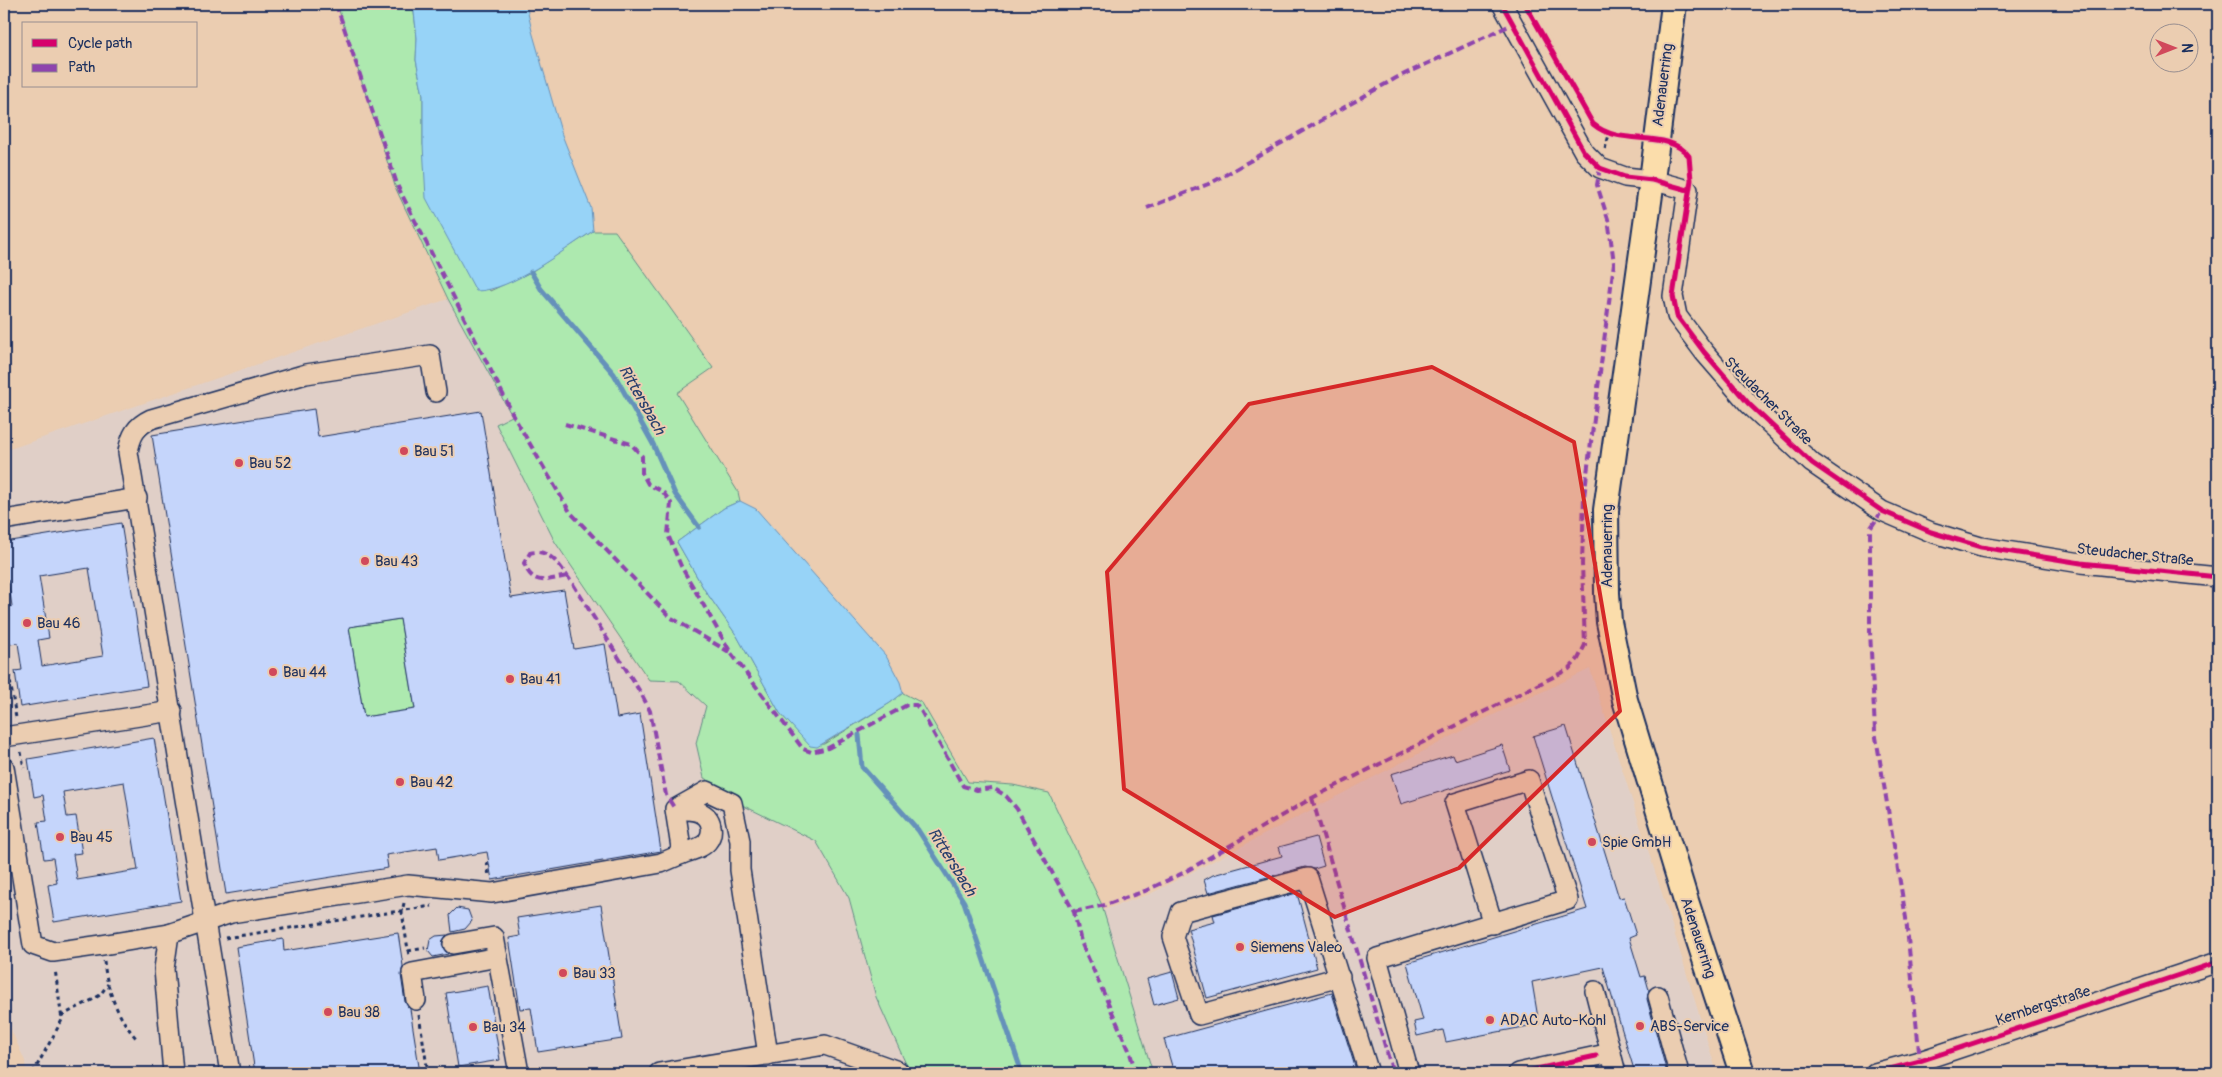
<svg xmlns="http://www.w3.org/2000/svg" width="2222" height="1077" viewBox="0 0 2222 1077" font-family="Pangolin,sans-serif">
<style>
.built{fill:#e0cfc7}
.green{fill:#ade9af;stroke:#648c86}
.water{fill:#97d3f7;stroke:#6591ba}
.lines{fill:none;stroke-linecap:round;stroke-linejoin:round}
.stream{stroke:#6591ba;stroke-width:5}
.building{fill:#c5d5fb;stroke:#1b2f5e;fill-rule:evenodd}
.minor-casing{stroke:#1b2f5e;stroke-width:22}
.major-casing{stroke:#1b2f5e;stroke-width:28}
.path{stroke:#1b2f5e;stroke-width:3;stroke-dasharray:4 4;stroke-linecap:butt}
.minor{stroke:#ebcdb1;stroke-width:19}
.major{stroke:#fbddab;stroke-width:24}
.quiet{stroke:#8e44ad;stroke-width:4;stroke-dasharray:8 4;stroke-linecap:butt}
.cycleway-casing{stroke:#ebcdb1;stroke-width:8}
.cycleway{stroke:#d6006c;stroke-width:5}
.marked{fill:#d62828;fill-opacity:0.2;stroke:#d62828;stroke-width:4;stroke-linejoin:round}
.poi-dot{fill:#d1495b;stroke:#ebcdb1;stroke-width:2}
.labels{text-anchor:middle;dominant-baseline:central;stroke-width:4;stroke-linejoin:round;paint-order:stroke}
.street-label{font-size:15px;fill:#1b2f5e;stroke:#ebcdb1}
.poi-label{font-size:15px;fill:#1b2f5e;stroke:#ebcdb1;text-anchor:start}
.water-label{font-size:16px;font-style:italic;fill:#273f6d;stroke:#ebcdb1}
</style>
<rect width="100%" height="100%" fill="#ebcdb1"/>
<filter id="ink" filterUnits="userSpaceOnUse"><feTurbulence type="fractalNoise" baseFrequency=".02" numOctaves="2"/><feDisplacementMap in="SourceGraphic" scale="10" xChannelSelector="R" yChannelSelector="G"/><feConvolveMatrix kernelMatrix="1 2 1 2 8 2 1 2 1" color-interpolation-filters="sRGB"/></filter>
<g filter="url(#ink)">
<g class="built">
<path d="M448,299L513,417L496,424L555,542L648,680L679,681L707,706L696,743L704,778L719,786L742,805L816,841L849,898L876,997L910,1073H26L25,1061L4,1014V451Z"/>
<path d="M1590,669L1666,906L1717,1073H1153L1103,910L1150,894L1485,719Z"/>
</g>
<g class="green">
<path d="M337,4H413L417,38L416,60L423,95V145L490,291L531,272L593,231H615L713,368L677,393L738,492L740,501L724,508L677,542L704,589L737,636L780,713L810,745L824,744L890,703L903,693L922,703L968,782L1013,785L1049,793L1101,903L1153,1073H910L876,997L849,898L816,841L742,805L719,786L704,778L696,743L706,706L679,681L649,680L555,542L496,424L512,416L448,299L396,189Z"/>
<path d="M400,619L415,709L364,717L349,627Z"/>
</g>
<g class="water">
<path d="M413,4H526L532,31L562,135L591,208L593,231C563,250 512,291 476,291L426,198L423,145V95L416,60L417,38Z"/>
<path d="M740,501L756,509L886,656L900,682L903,693L890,703L817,747L810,746L780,713L737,636L704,589L677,542L724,508Z"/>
</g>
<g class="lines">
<g class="stream">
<path d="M531,272L541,289L614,374L653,444L675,494L699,527"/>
<path d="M859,735L862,767L918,830L964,902L1022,1073"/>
</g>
</g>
<g class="building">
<path d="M314,409L318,437L481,411L511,598L564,590L574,649L605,644L617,718L640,714L661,851L492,880L487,852L439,860L437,847L386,855L388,868L226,894L152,435ZM400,619L415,709L364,717L349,627Z"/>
<path d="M121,523L147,686L20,707L15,671L22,670L18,643L10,644L4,607L12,606L8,580L4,581V542ZM89,568L103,656L42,666L38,640L49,638L39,576Z"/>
<path d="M1566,726L1619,898L1624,897L1636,935L1629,938L1641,977L1645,976L1649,990L1647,999L1667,1073H1635L1603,967L1532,982L1539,1024L1446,1042L1443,1030L1417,1036L1414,1022L1423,1020L1407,963L1587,909L1533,736Z"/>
<path d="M154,738L181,901L54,922L48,885L57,883L53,858L44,859L38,822L47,821L43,795L34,797L28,759ZM124,782L138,870L77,880L73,854L82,853L76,816L67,817L63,792Z"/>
<path d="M1502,745L1510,770L1401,804L1391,774L1453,755L1455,760Z"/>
<path d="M1316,837L1324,866L1314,869L1305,867L1208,893L1204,880L1213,875L1282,856L1279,847Z"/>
<path d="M1297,893L1317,968L1207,998L1188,929L1215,922L1213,915Z"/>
<path d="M601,905L622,1039L538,1052L531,1008L520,1009L509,938L520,936L517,918Z"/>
<path d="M457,908L468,910L472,921L465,929L452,932L450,915Z"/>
<path d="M398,933L403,966L401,975L405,1002L410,1009L420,1073H255L236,947L283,939L284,951Z"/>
<path d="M447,935L443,940L442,945L448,954L433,957L428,951L430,940L436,936Z"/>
<path d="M1172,972L1179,998L1154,1005L1147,979Z"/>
<path d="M488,986L500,1060L458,1067L446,993Z"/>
<path d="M1332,993L1357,1073H1174L1164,1039Z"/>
</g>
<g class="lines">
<defs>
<g id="minor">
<path d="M1502,4L1584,152L1600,168L1625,177L1652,180L1688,190L1673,296L1677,316L1704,352L1749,404L1812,463L1882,511L1931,532L1981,547L2081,563L2218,577"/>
<path d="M4,520L137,498"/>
<path d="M4,737L172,711"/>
<path d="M4,767L33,945L53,952L102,945L169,934L231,913L408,885L492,893L661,863L682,854"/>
<path d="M675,809C689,810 708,809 711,826C712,831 711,837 707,842C702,848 690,851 682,854L675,809L707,791L732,803L740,841V870L768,1055"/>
<path d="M169,934L164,969L173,1073"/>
<path d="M453,944L494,937L519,1073"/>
<path d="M1340,977L1199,1015L1173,937L1181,912L1308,878L1369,1073"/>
<path d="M1595,991L1616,1073"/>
<path d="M1658,996L1679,1073"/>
<path d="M416,1000L412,973L498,957"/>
<path d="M230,1073L128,452C131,435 136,426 151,419L306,374L430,355L436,392"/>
<path d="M659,1073L825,1045L898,1071V1073"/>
<path d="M1409,1073L1377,958L1568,900L1529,780L1455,803L1493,924"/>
<path d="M1518,1073L1611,1053"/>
<path d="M1875,1073L1920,1061L2218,962"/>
</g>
<path id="major" d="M1674,4L1652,180L1606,510L1607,593L1609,622L1625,700L1686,901L1742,1073"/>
</defs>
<use href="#minor" class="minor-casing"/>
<use href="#major" class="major-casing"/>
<g class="path">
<path d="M1525,4L1593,124L1609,135L1638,138"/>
<path d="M1605,149L1609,135"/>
<path d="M4,642L16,718"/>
<path d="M21,752L24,768"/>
<path d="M487,862L489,877"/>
<path d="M404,903L402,912L409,956"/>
<path d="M225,938L432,906"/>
<path d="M408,951L425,948"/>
<path d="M104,961C107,990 117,1017 137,1039"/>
<path d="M419,1015L428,1073"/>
<path d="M61,1016L92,1000L100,995L108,984"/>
<path d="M33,1073L62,1020L55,969"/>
</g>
<use href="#minor" class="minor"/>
<use href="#major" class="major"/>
<g class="quiet">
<path d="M336,4L398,187L517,422L570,512L670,617L729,652"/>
<path d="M1147,208L1211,183L1396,78L1513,24"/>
<path d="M565,424L631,444L642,456V473L648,484L663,492L671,503L668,535L681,566L731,653L803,749L811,752L828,748L907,705H916L921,711L963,786L977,790L993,788L1006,796L1017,809L1074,912L1081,942L1129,1050L1136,1073"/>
<path d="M1882,511L1870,529V631L1875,731L1906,918L1920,1061"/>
<path d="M567,576C546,580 533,587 524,563L530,553C551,547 562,570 573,584L642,695L650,711L666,795L675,809"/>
<path d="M1312,798L1393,1073"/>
<path d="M1074,912L1105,905L1145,891L1183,873L1312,798L1569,669L1578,659L1585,645L1582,564L1584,497L1614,263L1608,219L1597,185L1600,168"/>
</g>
<defs>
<g id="cycleway">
<path d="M1502,4L1584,152L1600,168L1625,177L1652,180L1688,190"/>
<path d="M1525,4L1593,124C1621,148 1667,128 1689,156L1691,180L1673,296L1677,316L1704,352L1749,404L1812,463L1882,511L1931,532L1981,547L2081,563L2218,577"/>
<path d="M1518,1073L1596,1056"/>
<path d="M1875,1073L1920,1061L2218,962"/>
</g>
</defs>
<use href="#cycleway" class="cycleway-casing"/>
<use href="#cycleway" class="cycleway"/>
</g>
</g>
<path class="marked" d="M1432,367L1574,442L1620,711L1459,868L1335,917L1124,789L1107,572L1249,404Z"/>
<g class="poi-dot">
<circle cx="404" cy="451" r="5"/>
<circle cx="239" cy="463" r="5"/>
<circle cx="365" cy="561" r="5"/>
<circle cx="27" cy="623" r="5"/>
<circle cx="273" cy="672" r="5"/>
<circle cx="510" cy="679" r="5"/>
<circle cx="400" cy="782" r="5"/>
<circle cx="60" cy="837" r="5"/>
<circle cx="1592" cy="842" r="5"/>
<circle cx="1240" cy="947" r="5"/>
<circle cx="563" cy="973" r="5"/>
<circle cx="328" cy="1012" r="5"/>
<circle cx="1490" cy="1020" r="5"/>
<circle cx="1640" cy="1026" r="5"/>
<circle cx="473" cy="1027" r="5"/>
</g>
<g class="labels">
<g class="street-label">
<text transform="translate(1663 85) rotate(-83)">Adenauerring</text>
<text transform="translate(1768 401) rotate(45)">Steudacher Straße</text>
<text transform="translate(1607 546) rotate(-90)">Adenauerring</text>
<text transform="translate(2135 555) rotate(6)">Steudacher Straße</text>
<text transform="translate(1698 938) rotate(72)">Adenauerring</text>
<text transform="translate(2043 1006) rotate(-18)">Kernbergstraße</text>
</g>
<g class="poi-label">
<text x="414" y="451">Bau 51</text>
<text x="249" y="463">Bau 52</text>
<text x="375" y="561">Bau 43</text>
<text x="37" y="623">Bau 46</text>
<text x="283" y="672">Bau 44</text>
<text x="520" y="679">Bau 41</text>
<text x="410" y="782">Bau 42</text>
<text x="70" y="837">Bau 45</text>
<text x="1602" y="842">Spie GmbH</text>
<text x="1250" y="947">Siemens Valeo</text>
<text x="573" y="973">Bau 33</text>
<text x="338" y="1012">Bau 38</text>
<text x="1500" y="1020">ADAC Auto-Kohl</text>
<text x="1650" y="1026">ABS-Service</text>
<text x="483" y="1027">Bau 34</text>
</g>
<g class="water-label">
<text transform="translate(642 400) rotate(60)">Rittersbach</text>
<text transform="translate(952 862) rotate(58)">Rittersbach</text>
</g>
</g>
<rect width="2222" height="1077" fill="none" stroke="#ebcdb1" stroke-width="20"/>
<rect x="10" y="10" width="2202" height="1057" fill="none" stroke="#1b2f5e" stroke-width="2" filter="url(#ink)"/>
<rect x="22" y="22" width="175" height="65" fill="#ebcdb1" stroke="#988e90"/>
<rect x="32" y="39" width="25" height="8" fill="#d6006c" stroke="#988e90"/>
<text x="68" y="48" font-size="15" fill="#1b2f5e">Cycle path</text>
<rect x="32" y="64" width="25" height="8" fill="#8e44ad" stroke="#988e90"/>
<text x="68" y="72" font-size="15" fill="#1b2f5e">Path</text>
<g transform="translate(2174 48) rotate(90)"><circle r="24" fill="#ebcdb1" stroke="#988e90"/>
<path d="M0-4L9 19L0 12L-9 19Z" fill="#d1495b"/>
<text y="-8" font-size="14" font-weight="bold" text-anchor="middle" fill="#1b2f5e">N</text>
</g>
</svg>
